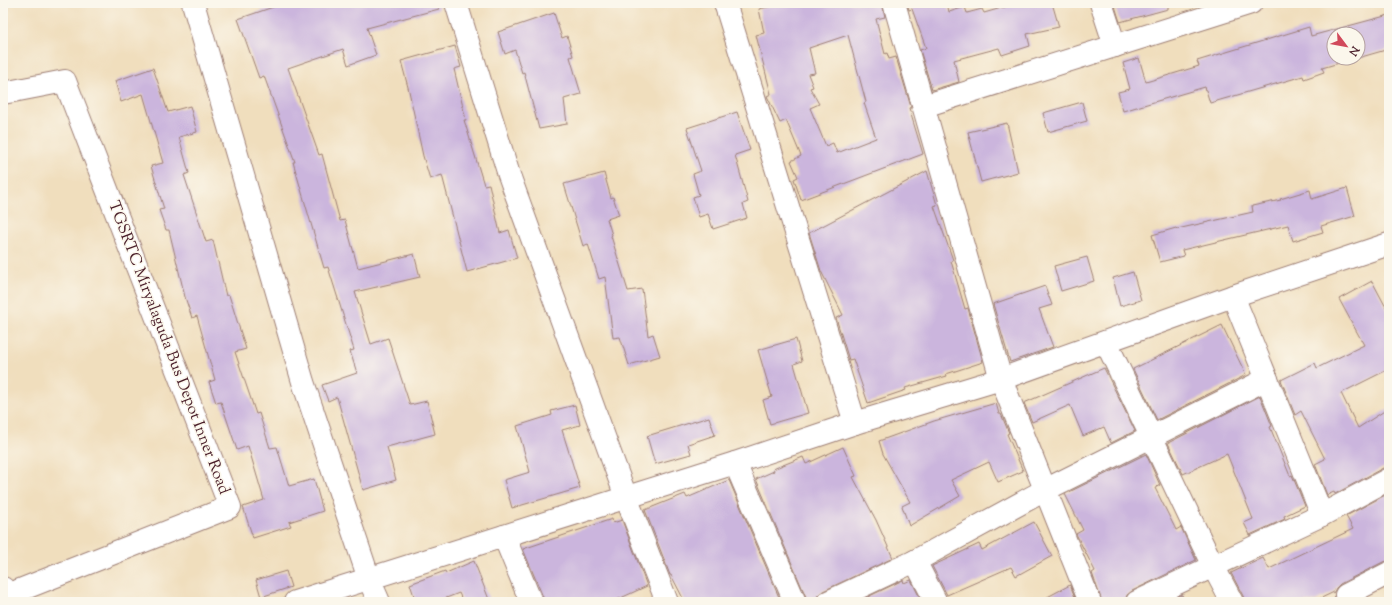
<svg xmlns="http://www.w3.org/2000/svg" width="1392" height="605" viewBox="0 0 1392 605" font-family="'Sorts Mill Goudy',serif">
<style>
.building{fill:#cbb5dd;fill-rule:evenodd}
.lines{fill:none;stroke-linecap:round;stroke-linejoin:round}
.minor-casing{stroke:#9d7e74;stroke-width:24}
.minor{stroke:#fff;stroke-width:22}
.labels{text-anchor:middle;dominant-baseline:central;stroke-width:3;stroke-linejoin:round;paint-order:stroke}
.street-label{font-size:16px;fill:#4a1f2b;stroke:#fbf7ec}
</style>
<rect width="100%" height="100%" fill="#fbf7ec"/>
<filter id="ink" filterUnits="userSpaceOnUse"><feTurbulence type="fractalNoise" baseFrequency=".025" numOctaves="2"/><feDisplacementMap in="SourceGraphic" scale="8" xChannelSelector="R" yChannelSelector="G"/><feConvolveMatrix kernelMatrix="1 2 1 2 8 2 1 2 1" color-interpolation-filters="sRGB"/></filter>
<filter id="wash" filterUnits="userSpaceOnUse"><feTurbulence type="fractalNoise" baseFrequency=".012" numOctaves="4" result="noise"/><feDisplacementMap in="SourceGraphic" scale="16" xChannelSelector="R" yChannelSelector="G"/><feGaussianBlur stdDeviation="0.9" result="paint"/><feColorMatrix in="noise" values="0 0 0 0 0 0 0 0 0 0 0 0 0 0 0 0 0 1.4 0 .05"/><feComposite in="paint" operator="in"/></filter>
<g filter="url(#wash)">
<rect width="100%" height="100%" fill="#f0debd"/>
<g id="blocks">
<g class="building">
<path d="M285,3H438L439,9L367,28L376,55L348,65L343,49L288,68L319,155L322,154L340,221L345,220L358,268L414,254L420,277L355,292L371,344L388,338L410,405L427,401L435,434L387,447L396,480L363,490L337,397L328,401L322,385L357,373L350,351L354,350L328,267L324,268L293,162H295L264,76L259,78L238,19Z"/>
<path d="M785,3H882L885,17L876,19L885,54L887,53L889,59L896,57L911,107L909,108L923,154L801,200L794,179L798,177L791,161L801,156L786,120L780,123L767,96L771,94L756,35L764,33L759,9ZM848,35L866,102L864,103L876,138L837,153L833,143L826,146L810,108L819,104L810,88L813,87L808,74L815,73L809,48Z"/>
<path d="M907,3H947L949,12L965,7L967,13L982,9L984,13L1019,3H1052L1059,27L1027,34L1030,46L1002,55L999,48L954,60L959,82L932,90L920,50L926,48L912,9L909,10Z"/>
<path d="M1114,3H1168V9L1120,22Z"/>
<path d="M554,13L562,38L567,36L573,56L570,57L581,94L564,99L567,124L539,129L524,72L522,73L515,50L505,54L498,32Z"/>
<path d="M1389,15V49L1358,58V34H1334V58H1356L1322,68L1324,72L1304,79L1303,76L1210,103L1205,87L1123,111L1118,92L1130,89L1123,63L1139,58L1146,82L1199,66L1197,61L1309,27L1311,36Z"/>
<path d="M455,46L461,67L454,69L466,120H464L484,185L489,184L500,233L509,230L517,258L467,272L442,175L430,179L423,156L409,91L401,61Z"/>
<path d="M153,68L168,112L190,106L197,132L179,137L189,173L184,175L206,242L213,240L226,296L229,295L239,327L246,349L235,352L256,414L259,413L270,448L277,447L289,486L314,479L323,511L289,522L291,526L253,538L243,507L264,500L248,446L237,450L221,402L216,403L209,382L215,380L197,316L192,318L185,297L169,230H166L159,210L164,209L151,166L163,163L143,94L121,102L115,81Z"/>
<path d="M1082,102L1087,121L1048,132L1043,113Z"/>
<path d="M737,112L750,150L735,155L748,202L743,204L747,218L713,229L708,214L699,217L693,197L699,195L693,174L701,171L687,128Z"/>
<path d="M1007,123L1018,172L981,182L968,132Z"/>
<path d="M927,171L937,205L934,206L953,260L951,261L965,309L968,308L983,362L946,374L947,376L905,388L906,390L868,403L853,359L849,360L836,318L843,315L821,271L809,233Z"/>
<path d="M604,173L611,198L613,197L619,215L607,219L612,235L611,236L628,291L642,289L648,336L653,334L660,356L629,365L620,337L613,338L605,277L599,279L588,244L583,246L564,184Z"/>
<path d="M1347,188L1355,216L1321,226L1323,232L1293,241L1288,225L1182,250L1184,256L1160,262L1152,235L1176,228L1177,229L1253,212L1252,206L1281,200L1280,199L1310,190L1312,199Z"/>
<path d="M1087,257L1094,281L1061,291L1054,266Z"/>
<path d="M1133,272L1141,300L1120,306L1113,278Z"/>
<path d="M1372,281L1389,313V369L1341,393L1358,428L1389,408V467L1383,468L1335,494L1334,492L1327,495L1315,464L1325,459L1301,411L1295,415L1281,380L1315,363L1317,368L1364,345L1339,299Z"/>
<path d="M1045,286L1052,305L1039,309L1053,347L1010,362L993,304Z"/>
<path d="M1222,325L1246,375L1157,420L1133,369Z"/>
<path d="M796,339L802,361L794,364L808,413L770,424L763,400L772,397L758,350Z"/>
<path d="M1104,368L1135,431L1111,443L1104,427L1083,436L1070,405L1032,422L1024,403Z"/>
<path d="M1260,396L1272,426L1270,427L1290,476L1292,475L1305,506L1284,516L1285,519L1250,535L1244,523L1253,519L1227,454L1183,474L1168,443Z"/>
<path d="M996,403L999,414H1001L1009,433L1007,434L1023,471L998,482L989,462L951,480L960,496L909,526L902,506L910,502L883,454L879,441L934,421Z"/>
<path d="M575,405L580,425L562,430L580,488L512,508L504,480L530,472L517,426L552,415L551,411Z"/>
<path d="M709,417L715,435L688,444L691,454L655,464L647,436Z"/>
<path d="M843,447L856,476L853,477L876,520L893,558L823,591L818,595L816,602H807L806,597L756,479L774,471L773,469L803,457L806,464Z"/>
<path d="M1146,454L1160,485L1155,488L1176,530L1181,527L1196,560L1132,591L1127,595L1125,602H1102L1092,573L1095,571L1076,534L1083,530L1065,494Z"/>
<path d="M729,480L781,602H685L671,575H670L645,510L685,494L687,498Z"/>
<path d="M1389,493V561L1383,562L1340,584L1336,588L1334,592L1313,602H1245L1243,596L1231,573L1263,558L1269,569L1353,529L1346,516Z"/>
<path d="M612,519L613,523L622,520L647,586L612,602H543V597L523,549Z"/>
<path d="M1034,522L1052,556L1016,576L1011,567L947,595L932,566L979,544L982,550Z"/>
<path d="M474,561L490,602H463L459,593L436,602H416L410,584L445,571L446,573Z"/>
<path d="M286,571L291,587L261,597L256,580Z"/>
<path d="M903,580L904,583L911,580L922,602H857Z"/>
<path d="M1070,585L1077,602H1038Z"/>
<path d="M1182,595L1185,602H1166Z"/>
</g>
</g>
</g>
<g filter="url(#ink)">
<use href="#blocks" fill-opacity="0" stroke="#9d7e74" stroke-width="1"/>
<g class="lines">
<defs>
<g id="minor">
<path d="M193,3L303,382L369,579L379,602"/>
<path d="M456,3L509,175L626,497L667,602"/>
<path d="M725,3L855,423"/>
<path d="M894,3L1001,379L1090,602"/>
<path d="M1101,3L1115,46"/>
<path d="M3,93L65,81L230,507L5,596L3,588"/>
<path d="M924,106L1251,3"/>
<path d="M1233,296L1322,515L1389,479"/>
<path d="M1106,342L1213,566L1232,602"/>
<path d="M735,463L795,602"/>
<path d="M504,536L531,602"/>
<path d="M915,561L936,602"/>
<path d="M1346,595L1389,573"/>
<path d="M295,602L735,463L855,423L1001,379L1233,296L1389,244"/>
<path d="M828,602L915,561L1045,490L1267,379"/>
<path d="M1137,602L1322,515"/>
</g>
</defs>
<use href="#minor" class="minor-casing"/>
<use href="#minor" class="minor"/>
</g>
</g>
<g class="labels">
<g class="street-label">
<text transform="translate(168 348) rotate(69)">TGSRTC Miryalaguda Bus Depot Inner Road</text>
</g>
</g>
<rect width="1392" height="605" fill="none" stroke="#fbf7ec" stroke-width="16"/>
<g transform="translate(1346 46) rotate(122)"><circle r="19" fill="#fbf7ec" stroke="#b4a19f"/>
<path d="M0-3L7 15L0 10L-7 15Z" fill="#d1495b"/>
<text y="-6" font-size="11" font-weight="bold" text-anchor="middle" fill="#4a1f2b">N</text>
</g>
</svg>
